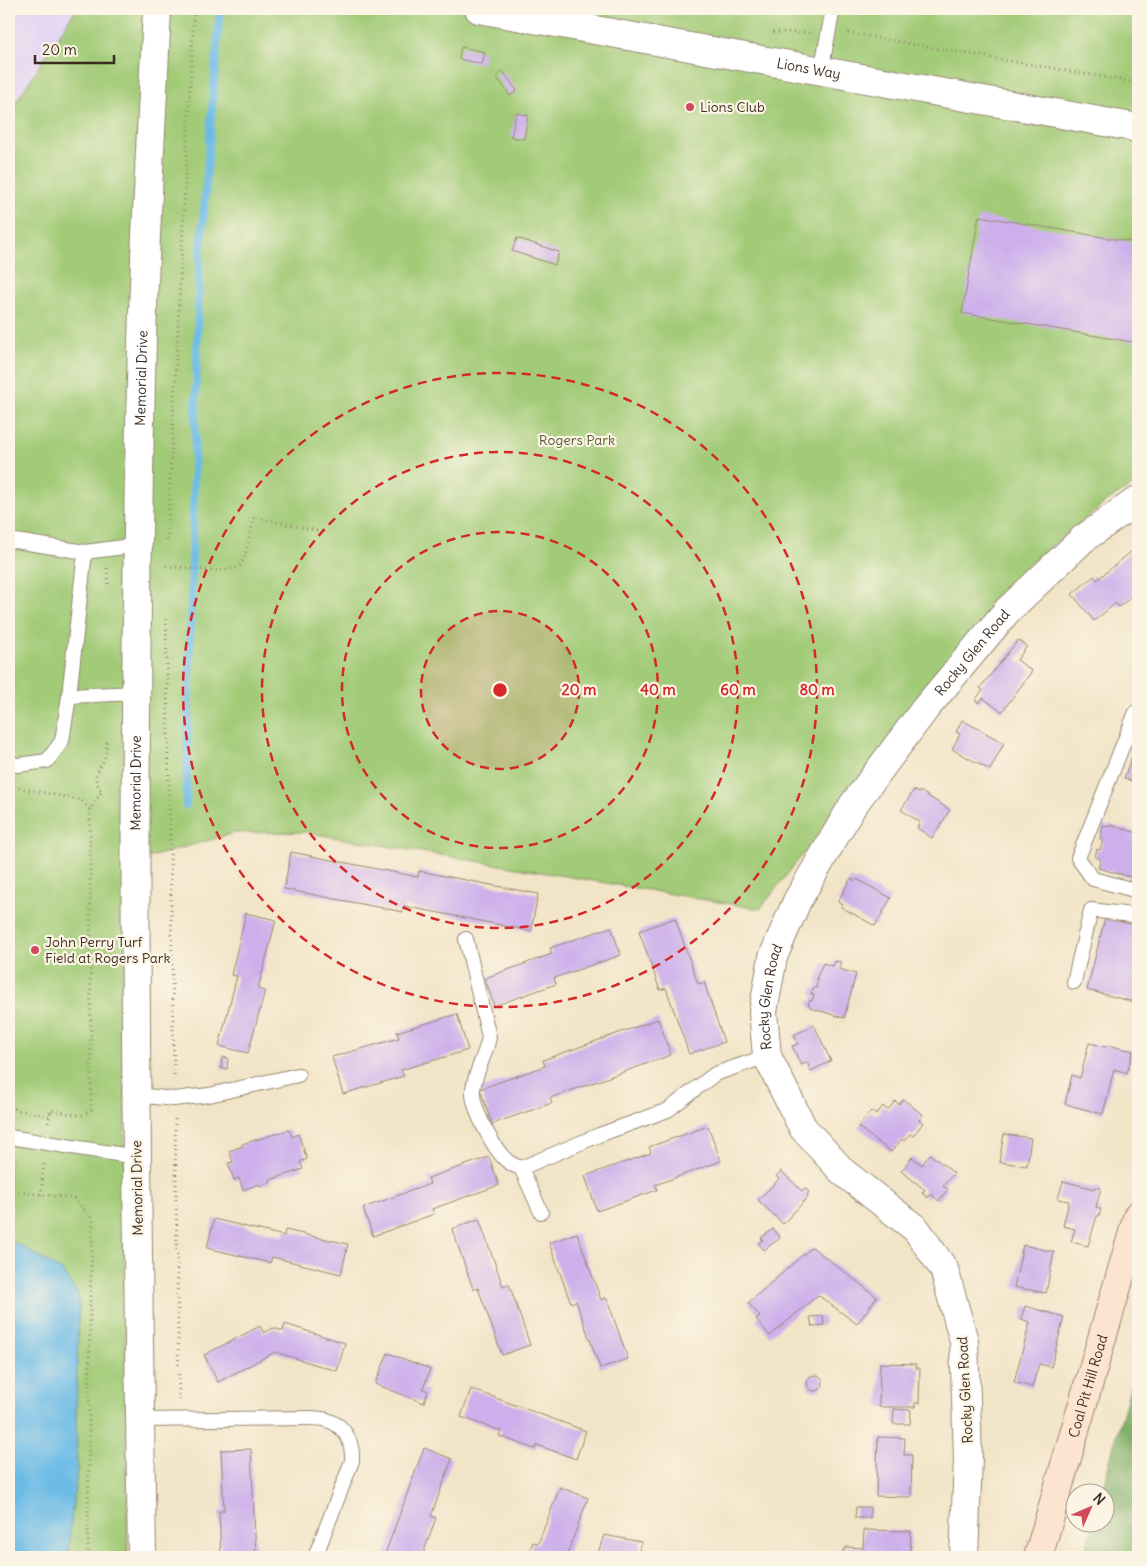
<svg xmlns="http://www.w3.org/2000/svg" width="1147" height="1566" viewBox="0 0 1147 1566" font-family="Delius,sans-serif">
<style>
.built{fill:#e1d4f4}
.green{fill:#a2cb77;stroke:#6e7a4a}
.forest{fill:#81af68;stroke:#5e6c43}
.water{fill:#6cbbe6;stroke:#547282}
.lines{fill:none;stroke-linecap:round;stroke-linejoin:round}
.stream{stroke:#6cbbe6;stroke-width:8}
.building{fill:#cdb0eb}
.lane-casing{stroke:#968772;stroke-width:16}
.street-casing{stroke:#968772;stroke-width:30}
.secondary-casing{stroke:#968772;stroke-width:30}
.path{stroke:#968772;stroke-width:3;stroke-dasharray:1 4;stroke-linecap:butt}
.lane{stroke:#fff;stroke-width:14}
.street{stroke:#fff;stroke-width:28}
.secondary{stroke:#fde4d1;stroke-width:28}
.ring{fill:none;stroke:#d62828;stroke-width:2.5;stroke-dasharray:9 6}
.poi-dot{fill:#d1495b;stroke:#fcf5e5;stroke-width:2}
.labels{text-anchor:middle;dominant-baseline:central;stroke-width:4.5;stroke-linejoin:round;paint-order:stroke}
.street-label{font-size:14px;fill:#3b2a1e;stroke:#fcf5e5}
.poi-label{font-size:14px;fill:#3b2a1e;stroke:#fcf5e5;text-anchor:start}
.park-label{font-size:14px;fill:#5a5a39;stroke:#fcf5e5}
.centre{fill:#d62828;stroke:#fcf5e5;stroke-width:2.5}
.ring-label{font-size:15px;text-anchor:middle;font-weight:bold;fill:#d62828;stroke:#fcf5e5;stroke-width:4.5;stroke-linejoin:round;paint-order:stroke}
</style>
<rect width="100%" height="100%" fill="#fcf5e5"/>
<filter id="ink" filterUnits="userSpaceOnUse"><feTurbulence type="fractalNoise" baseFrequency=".02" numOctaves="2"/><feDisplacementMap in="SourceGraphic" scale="10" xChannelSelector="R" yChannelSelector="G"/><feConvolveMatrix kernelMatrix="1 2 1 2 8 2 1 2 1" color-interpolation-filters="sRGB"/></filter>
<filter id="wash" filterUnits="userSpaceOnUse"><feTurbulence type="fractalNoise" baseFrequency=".0096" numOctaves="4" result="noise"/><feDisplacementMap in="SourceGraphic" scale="20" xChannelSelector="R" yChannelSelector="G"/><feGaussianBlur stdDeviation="1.12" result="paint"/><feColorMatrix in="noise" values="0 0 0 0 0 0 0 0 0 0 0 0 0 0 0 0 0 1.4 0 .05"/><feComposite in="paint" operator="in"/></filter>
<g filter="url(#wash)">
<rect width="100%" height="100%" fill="#f2e4c7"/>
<path class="built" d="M9,9H76L9,113Z"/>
<path class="green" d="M76,9H1138V482L1107,501L1030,563L760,909L304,832L234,833L126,864L124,1257L128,1557H9V113Z"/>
<path class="forest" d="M1138,1359V1557H1083L1093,1524H1104V1494L1101,1493Z"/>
<path class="water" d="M9,1241L18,1244L62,1271L79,1296L76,1410L77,1470L70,1530L69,1557H9Z"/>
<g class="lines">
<path class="stream" d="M186,805L199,272L220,9"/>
</g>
<g id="blocks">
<g class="building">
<path d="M461,47L485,52L482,64L459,59Z"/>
<path d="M503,71L517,91L510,96L496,76Z"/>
<path d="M516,113L528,115L524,139L511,137Z"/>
<path d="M979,216L1138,243V343L962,313Z"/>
<path d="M517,238L559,252L555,265L512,251Z"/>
<path d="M1138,546V591L1119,607L1116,603L1094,621L1072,594L1094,576L1097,580Z"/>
<path d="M1018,640L1027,646L1017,660L1032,671L1002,712L983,698L979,703L975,700L983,690L980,688Z"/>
<path d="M962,720L1004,743L990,770L952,749L960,734L956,732Z"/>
<path d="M1134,751L1138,752V784L1124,778Z"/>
<path d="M914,790L919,793L920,791L950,810L932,838L917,828L920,822L901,810Z"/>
<path d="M1103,825L1109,827L1110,825L1138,833V862L1134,878L1098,868L1101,859L1095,857L1097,849L1100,850L1103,840L1100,839Z"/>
<path d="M291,852L418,877L419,871L538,894L531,931L404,906L403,912L284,889Z"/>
<path d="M851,878L855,881L857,879L891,898L875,926L841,907L843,905L838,902Z"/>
<path d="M246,913L276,920L258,989L265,991L248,1053L219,1046L237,976L231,975Z"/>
<path d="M675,918L698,984L704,982L724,1042L689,1054L666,988L660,990L639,931Z"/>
<path d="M1105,918L1138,926V1003L1087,990Z"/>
<path d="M611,927L621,955L554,978L556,984L494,1006L485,978L552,954L550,948Z"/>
<path d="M835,961L841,962L839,969L856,974L844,1018L810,1008V1006L808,1005L810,1000L812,1001L814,995L811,994L813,988H816L818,979H816L823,963L833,966Z"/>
<path d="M457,1014L468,1050L401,1070L404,1076L343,1094L332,1057L399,1038L397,1032Z"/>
<path d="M658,1019L671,1055L550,1098L552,1103L492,1124L480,1089L545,1066L543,1060Z"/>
<path d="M814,1025L831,1061L811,1071L807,1062L801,1065L792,1046L798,1044L794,1035Z"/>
<path d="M1089,1043L1106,1047L1107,1045L1133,1051L1127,1073L1114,1069L1103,1114L1065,1104L1072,1075L1080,1078Z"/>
<path d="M222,1057L228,1058L227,1069L221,1068Z"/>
<path d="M903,1099L923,1115L919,1120L923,1123L913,1136L910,1134L904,1141L902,1139L891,1152L858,1127L871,1111L876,1115L883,1106L888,1110L895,1101L899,1104Z"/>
<path d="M708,1126L721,1161L655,1185L657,1190L597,1211L585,1176L651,1153L649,1147Z"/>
<path d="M289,1130L292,1137L298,1134L307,1159L300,1162L303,1169L270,1180L271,1182L260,1186L259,1184L243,1190L239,1178L234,1180L228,1163L233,1162L229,1151L243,1146L242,1144Z"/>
<path d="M1004,1134L1031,1138L1027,1166L999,1162Z"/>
<path d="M930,1154L954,1173L943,1186L948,1189L939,1201L931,1194L928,1198L922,1193L925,1190L901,1171L912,1157L922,1165Z"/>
<path d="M489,1157L499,1185L432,1209L434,1214L373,1236L363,1208L430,1184L428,1178Z"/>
<path d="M781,1171L802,1191L805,1188L809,1192L807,1195L808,1197L783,1224L758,1200L779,1179L776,1176Z"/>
<path d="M1063,1181L1095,1189V1187L1101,1188L1096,1207L1101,1209L1099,1216H1097L1088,1246L1071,1242L1075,1229L1063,1226L1069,1201L1058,1199Z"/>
<path d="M214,1219L284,1236L285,1230L348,1244L341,1274L272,1257L270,1263L207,1248Z"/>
<path d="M479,1219L503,1286L509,1284L530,1345L502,1355L478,1288L473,1289L452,1229Z"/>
<path d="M773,1229L780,1238L764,1250L758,1243L763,1240L761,1238Z"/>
<path d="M577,1233L601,1300L606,1298L607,1299L628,1359L600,1368L576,1301L571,1303L549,1243Z"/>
<path d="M1023,1245L1054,1252L1046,1293L1014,1287Z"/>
<path d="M812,1247L877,1297L857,1324L818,1295L770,1336L756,1319L760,1316L748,1303Z"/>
<path d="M1025,1306L1064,1317L1051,1367L1039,1364L1032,1387L1014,1382L1030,1322L1021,1319Z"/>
<path d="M823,1316L824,1325L812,1327L810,1317Z"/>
<path d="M285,1324L345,1343L337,1371L275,1352L218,1382L204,1355L260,1326L264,1333L273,1328L283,1331Z"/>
<path d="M388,1353L430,1369L423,1389L428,1391L424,1403L375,1384Z"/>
<path d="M880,1363L916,1364V1368H920L919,1403H915V1407H879Z"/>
<circle cx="815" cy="1383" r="8"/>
<path d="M471,1389L586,1431L576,1459L537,1445L535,1449L499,1436L501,1431L461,1417Z"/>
<path d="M894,1409L911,1410L910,1424H893Z"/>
<path d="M878,1437L905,1438L904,1455H912L911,1497L876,1496Z"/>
<path d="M424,1448L452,1459L431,1516L436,1518L422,1557H384Z"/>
<path d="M251,1449L256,1557H221L219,1511H224L221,1450Z"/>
<path d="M560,1487L588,1498L566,1557H528L533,1542L538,1544Z"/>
<path d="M856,1507H870V1518H855Z"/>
<path d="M864,1530L911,1531L910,1554H909L908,1557H843V1549L845,1550L846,1547L863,1548Z"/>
<path d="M604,1535L641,1542L638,1557H606L597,1556Z"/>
</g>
</g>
</g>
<g filter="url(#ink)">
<use href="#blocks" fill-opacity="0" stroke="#968772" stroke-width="1"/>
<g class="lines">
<defs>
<g id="lane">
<path d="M821,71L833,9"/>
<path d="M9,540L85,552L139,545"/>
<path d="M69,696L85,552"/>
<path d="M1138,713L1136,712L1078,858L1093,879L1138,891"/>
<path d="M9,763L18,765L47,761L62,741L69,696L137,693"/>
<path d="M466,939L489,1037C486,1055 475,1072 473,1089C471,1107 495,1153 510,1163C513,1165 518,1167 521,1168"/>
<path d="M1074,982L1091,910L1131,915L1138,910"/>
<path d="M136,1095L174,1099L209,1095L298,1075"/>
<path d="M9,1137L136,1157"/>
<path d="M541,1212L521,1168L599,1135L668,1110L715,1074L767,1056"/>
<path d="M140,1420L307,1418C313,1418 322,1418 327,1420C346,1426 353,1443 352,1461L315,1557"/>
</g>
<g id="street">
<path id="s1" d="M479,9L1138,128"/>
<path id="s2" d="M142,1557C136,1153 131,748 142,343C145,232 152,120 157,9"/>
<path id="s3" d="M964,1557L968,1458L964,1341L944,1269L916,1229L843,1172L803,1128L767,1056L763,1012L773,957L797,901L853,805L925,709L1007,611L1083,539L1138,500"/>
</g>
<g id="secondary">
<path id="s4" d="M1038,1557L1138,1215"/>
</g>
</defs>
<use href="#lane" class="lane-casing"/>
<use href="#street" class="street-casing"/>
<use href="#secondary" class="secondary-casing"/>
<g class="path">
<path d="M773,32L809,33"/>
<path d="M848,33L1138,83"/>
<path d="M167,540L194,9"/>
<path d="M166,566L217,571L238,568L244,560L254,517L324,532"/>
<path d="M107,568L108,584"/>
<path d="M166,619L174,1076"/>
<path d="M9,786L81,800L90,809"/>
<path d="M9,1108L49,1116"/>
<path d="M175,1119L179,1400"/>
<path d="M48,1123L51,1110L81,1116L91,1110L90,809L102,791C88,775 103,768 106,753C107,749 106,744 107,740"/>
<path d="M9,1191L73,1198L93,1219L90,1303L88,1557"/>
<path d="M41,1195L44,1161"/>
</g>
<use href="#lane" class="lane"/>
<use href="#street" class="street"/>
<use href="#secondary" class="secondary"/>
</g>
</g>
<circle cx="500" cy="690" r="79" fill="#d62828" fill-opacity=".12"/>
<g class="ring">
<circle cx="500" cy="690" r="79"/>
<circle cx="500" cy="690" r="158"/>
<circle cx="500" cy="690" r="238"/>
<circle cx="500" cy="690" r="317"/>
</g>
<g class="poi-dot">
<circle cx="690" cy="107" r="5"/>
<circle cx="35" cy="950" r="5"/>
</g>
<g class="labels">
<g class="street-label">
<text stroke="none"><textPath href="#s1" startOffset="335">Lions Way</textPath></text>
<text stroke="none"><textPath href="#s2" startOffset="1179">Memorial Drive</textPath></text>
<text stroke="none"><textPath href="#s3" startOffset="1038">Rocky Glen Road</textPath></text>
<text stroke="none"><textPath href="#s2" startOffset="774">Memorial Drive</textPath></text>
<text stroke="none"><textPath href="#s3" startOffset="632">Rocky Glen Road</textPath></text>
<text transform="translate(137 1188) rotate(-91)">Memorial Drive</text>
<text stroke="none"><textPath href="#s4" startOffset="178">Coal Pit Hill Road</textPath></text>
<text transform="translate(965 1390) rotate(-93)">Rocky Glen Road</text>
</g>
<g class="poi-label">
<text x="700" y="107">Lions Club</text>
<text x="45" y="942">John Perry Turf<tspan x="45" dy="16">Field at Rogers Park</tspan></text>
</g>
<g class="park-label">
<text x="577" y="440">Rogers Park</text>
</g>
</g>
<circle cx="500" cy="690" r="8" class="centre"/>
<g class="ring-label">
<text x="579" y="695">20 m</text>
<text x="658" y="695">40 m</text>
<text x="738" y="695">60 m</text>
<text x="817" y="695">80 m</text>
</g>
<rect width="1147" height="1566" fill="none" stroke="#fcf5e5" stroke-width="30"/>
<g transform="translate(1090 1508) rotate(45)"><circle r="24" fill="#fcf5e5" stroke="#afa495"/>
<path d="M0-4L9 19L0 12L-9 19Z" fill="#d1495b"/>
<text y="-8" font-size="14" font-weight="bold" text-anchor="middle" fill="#3b2a1e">N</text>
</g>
<path d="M35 55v8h79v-8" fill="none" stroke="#3b2a1e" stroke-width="2.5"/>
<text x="42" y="55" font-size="15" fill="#3b2a1e" stroke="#fcf5e5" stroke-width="4" paint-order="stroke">20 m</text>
</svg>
